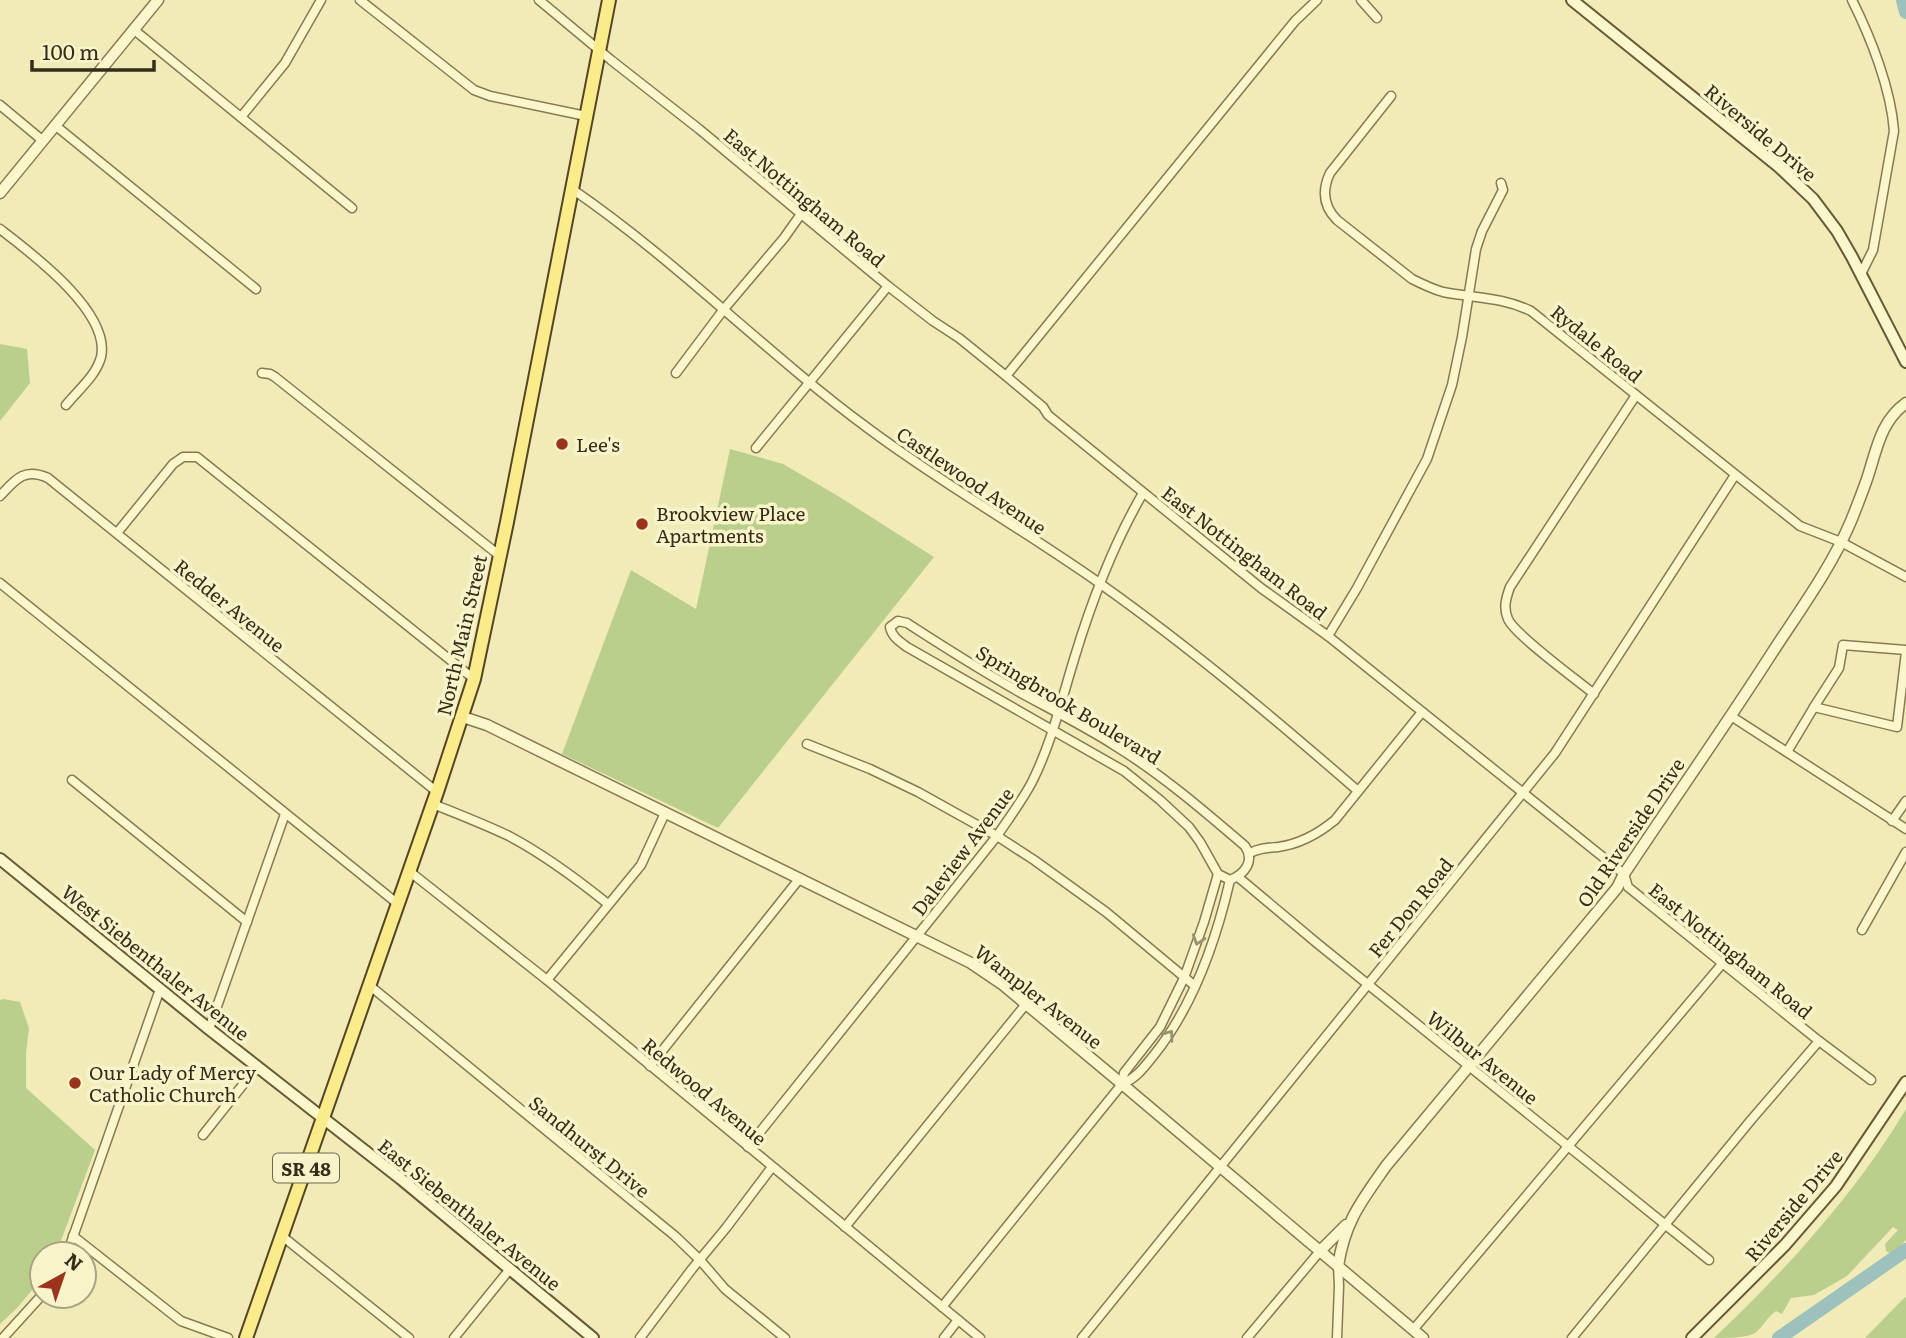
<svg xmlns="http://www.w3.org/2000/svg" width="1906" height="1338" viewBox="0 0 1906 1338" font-family="Literata,serif">
<style>
.green{fill:#bbcf8c}
.lines{fill:none;stroke-linecap:round;stroke-linejoin:round}
.river{stroke:#9dc1bd;stroke-width:14}
.minor-casing{stroke:#887952;stroke-width:11}
.tertiary-casing{stroke:#887952;stroke-width:13}
.secondary-casing{stroke:#695936;stroke-width:14}
.primary-casing{stroke:#554527;stroke-width:16}
.minor{stroke:#fcf6cb;stroke-width:8}
.tertiary{stroke:#fcf6cb;stroke-width:10}
.secondary{stroke:#fcf6cb;stroke-width:10}
.primary{stroke:#faec8a;stroke-width:12}
.oneway{stroke:#989172}
.poi-dot{fill:#9c341d;stroke:#f8f3c8;stroke-width:2.5}
.labels{text-anchor:middle;dominant-baseline:central;stroke-width:7;stroke-linejoin:round;paint-order:stroke}
.shield{fill:#f8f3c8;stroke:#70684e;stroke-width:2}
.shield-label{font-size:18px;font-weight:bold;fill:#352c19}
.street-label{font-size:19px;fill:#352c19;stroke:#f8f3c8}
.poi-label{font-size:19px;fill:#352c19;stroke:#f8f3c8;text-anchor:start}
</style>
<rect width="100%" height="100%" fill="#f1ebb8"/>
<g class="green">
<path d="M0,344L27,349L30,383L0,421Z"/>
<path d="M730,449L783,464L838,496L934,557L718,828L562,754L631,570L696,609Z"/>
<path d="M3,999L20,1002L29,1028L26,1053V1088L95,1150L56,1254H42V1278L18,1307L0,1324V1000Z"/>
<path d="M1906,1109V1240L1892,1254L1886,1251L1885,1244L1898,1230L1893,1227L1847,1276L1814,1295L1791,1298L1782,1314L1776,1311C1767,1317 1763,1327 1755,1333C1746,1338 1726,1338 1714,1338C1785,1271 1856,1193 1906,1109Z"/>
<path d="M1906,1297V1338H1865L1902,1300Z"/>
</g>
<g class="lines">
<g class="river">
<path d="M1903,0L1906,12"/>
<path d="M1779,1338L1906,1250"/>
</g>
<defs>
<g id="minor">
<path d="M360,0L474,90L490,96L586,116"/>
<path d="M539,0L611,60L699,129L888,286L933,321L959,338L1006,376L1043,407L1048,415L1261,588L1328,636L1624,874L1628,887L1819,1041L1871,1080"/>
<path d="M1361,0L1377,18"/>
<path d="M1852,0C1871,38 1891,89 1894,131L1873,250L1861,274"/>
<path d="M133,29L352,208"/>
<path d="M1391,96L1330,173C1322,190 1323,206 1337,220L1412,279C1422,284 1432,289 1443,292C1474,298 1502,297 1531,311L1800,526L1841,542L1906,577"/>
<path d="M0,105L42,140"/>
<path d="M241,117L285,63L321,0"/>
<path d="M56,126L256,289"/>
<path d="M572,189C677,261 767,354 869,429C944,485 1026,531 1102,585C1192,649 1275,719 1358,791"/>
<path d="M0,229C31,253 111,312 101,357C96,376 78,390 66,405"/>
<path d="M262,373L270,374L275,377L500,556"/>
<path d="M676,373L724,309L784,238L801,214"/>
<path d="M1006,376L1295,21L1317,0"/>
<path d="M756,448L888,286"/>
<path d="M0,496C15,480 24,467 48,478L437,792"/>
<path d="M117,533L173,464L183,457H197L474,679"/>
<path d="M0,583L398,904"/>
<path d="M898,621L907,623C944,647 982,671 1021,693C1052,710 1084,726 1114,745C1161,774 1203,810 1245,846C1255,861 1245,874 1230,880L1218,874L1200,842L1189,827L1160,800L1124,771L907,647C899,641 892,637 890,627Z"/>
<path d="M1328,636L1357,588L1427,459L1452,385L1462,337L1476,249L1482,231L1503,190L1501,183"/>
<path d="M1906,650L1843,645L1839,668L1814,707L1897,727L1906,652"/>
<path d="M1594,694C1577,680 1514,634 1508,619C1503,608 1506,598 1510,587L1636,395"/>
<path d="M1731,716L1906,829"/>
<path d="M807,744L870,769L918,792L997,836L1034,860L1106,912L1195,986"/>
<path d="M1787,752L1814,707"/>
<path d="M72,780L247,922"/>
<path d="M433,804C458,814 484,824 509,836C545,855 577,879 608,904"/>
<path d="M1892,821L1906,801"/>
<path d="M1250,853C1259,848 1267,848 1278,847C1300,844 1318,834 1335,820L1422,712"/>
<path d="M409,871L547,980L980,1338"/>
<path d="M1238,877L1318,944L1709,1260"/>
<path d="M1862,930L1906,852"/>
<path d="M547,980L641,865L665,813"/>
<path d="M369,985L675,1236L700,1260L725,1289L785,1338"/>
<path d="M209,1029L285,814"/>
<path d="M650,1066L800,878"/>
<path d="M1122,1084L1124,1073L1160,1027L1184,978L1204,922L1218,874"/>
<path d="M203,1135L257,1067"/>
<path d="M748,1147L997,836C1009,818 1022,801 1032,782C1052,742 1062,698 1075,656C1092,600 1114,543 1143,493"/>
<path d="M845,1227L1026,1004"/>
<path d="M73,1236L181,1321L228,1338"/>
<path d="M282,1236L409,1338"/>
<path d="M67,1254L160,989"/>
<path d="M942,1307L1122,1084C1137,1078 1144,1067 1154,1055C1194,1005 1216,941 1230,880"/>
<path d="M1413,1330L1722,964"/>
<path d="M3,1338L42,1295"/>
<path d="M454,1338L510,1269"/>
<path d="M640,1338L692,1269L726,1228L772,1167"/>
<path d="M944,1338L958,1320"/>
<path d="M1082,1338L1555,753L1735,475"/>
<path d="M1247,1338L1321,1250"/>
<path d="M1337,1338L1339,1286L1338,1266"/>
<path d="M1572,1338L1751,1120L1819,1041"/>
</g>
<g id="tertiary">
<path d="M0,193L158,0"/>
<path d="M463,717L487,725L971,963L1002,984L1122,1084L1423,1338"/>
<path d="M1321,1250L1346,1225"/>
<path d="M1338,1266C1345,1221 1361,1202 1386,1166L1617,888L1624,874C1673,800 1724,728 1772,653C1800,610 1831,568 1851,521C1857,506 1863,491 1868,476C1877,448 1881,421 1906,403"/>
</g>
<g id="secondary">
<path d="M1572,0L1778,166L1813,199L1837,231L1852,257L1906,362"/>
<path d="M0,859L209,1029L401,1179L593,1338"/>
<path d="M1692,1338L1785,1245L1836,1186L1906,1082"/>
</g>
<path id="primary" d="M246,1338L437,792L474,679L507,522L609,0"/>
</defs>
<use href="#minor" class="minor-casing"/>
<use href="#tertiary" class="tertiary-casing"/>
<use href="#secondary" class="secondary-casing"/>
<use href="#primary" class="primary-casing"/>
<use href="#minor" class="minor"/>
<use href="#tertiary" class="tertiary"/>
<use href="#secondary" class="secondary"/>
<use href="#primary" class="primary"/>
</g>
<defs><path id="oneway-chevron" d="M-2-3.5L2.5 0L-2 3.5" fill="none" stroke-width="1.6" stroke-linecap="round" stroke-linejoin="round" transform="scale(1.75)"/></defs>
<g class="oneway">
<use href="#oneway-chevron" transform="translate(1198 940) rotate(108)"/>
<use href="#oneway-chevron" transform="translate(1169 1035) rotate(-54)"/>
</g>
<g class="poi-dot">
<circle cx="562" cy="444" r="7"/>
<circle cx="642" cy="524" r="7"/>
<circle cx="75" cy="1083" r="7"/>
</g>
<g class="labels">
<rect class="shield" x="273" y="1153.5" width="66" height="29" rx="5"/>
<g class="shield-label">
<text x="306" y="1168">SR 48</text>
</g>
<g class="street-label">
<text transform="translate(1761 132) rotate(40)">Riverside Drive</text>
<text transform="translate(805 197) rotate(40)">East Nottingham Road</text>
<text transform="translate(1597 343) rotate(39)">Rydale Road</text>
<text transform="translate(972 480) rotate(34)">Castlewood Avenue</text>
<text transform="translate(1245 552) rotate(38)">East Nottingham Road</text>
<text transform="translate(230 605) rotate(39)">Redder Avenue</text>
<text transform="translate(461 635) rotate(-77)">North Main Street</text>
<text transform="translate(1069 704) rotate(31)">Springbrook Boulevard</text>
<text transform="translate(1630 832) rotate(-56)">Old Riverside Drive</text>
<text transform="translate(962 851) rotate(-53)">Daleview Avenue</text>
<text transform="translate(1410 907) rotate(-51)">Fer Don Road</text>
<text transform="translate(1731 950) rotate(39)">East Nottingham Road</text>
<text transform="translate(156 962) rotate(39)">West Siebenthaler Avenue</text>
<text transform="translate(1039 996) rotate(38)">Wampler Avenue</text>
<text transform="translate(1483 1057) rotate(39)">Wilbur Avenue</text>
<text transform="translate(705 1091) rotate(40)">Redwood Avenue</text>
<text transform="translate(590 1146) rotate(39)">Sandhurst Drive</text>
<text transform="translate(1793 1205) rotate(-50)">Riverside Drive</text>
<text transform="translate(470 1214) rotate(39)">East Siebenthaler Avenue</text>
</g>
<g class="poi-label">
<text x="576" y="444">Lee's</text>
<text x="656" y="513">Brookview Place<tspan x="656" dy="22">Apartments</tspan></text>
<text x="89" y="1072">Our Lady of Mercy<tspan x="89" dy="22">Catholic Church</tspan></text>
</g>
</g>
<g transform="translate(63 1275) rotate(40)"><circle r="33" fill="#f8f3c8" stroke="#aaa382" stroke-width="2"/>
<path d="M0-5L12 26L0 18L-12 26Z" fill="#9c341d"/>
<text y="-10" font-size="19" font-weight="bold" text-anchor="middle" fill="#352c19">N</text>
</g>
<path d="M32 60v10h122v-10" fill="none" stroke="#352c19" stroke-width="3.5"/>
<text x="42" y="60" font-size="21" fill="#352c19" stroke="#f8f3c8" stroke-width="5" paint-order="stroke">100 m</text>
</svg>
